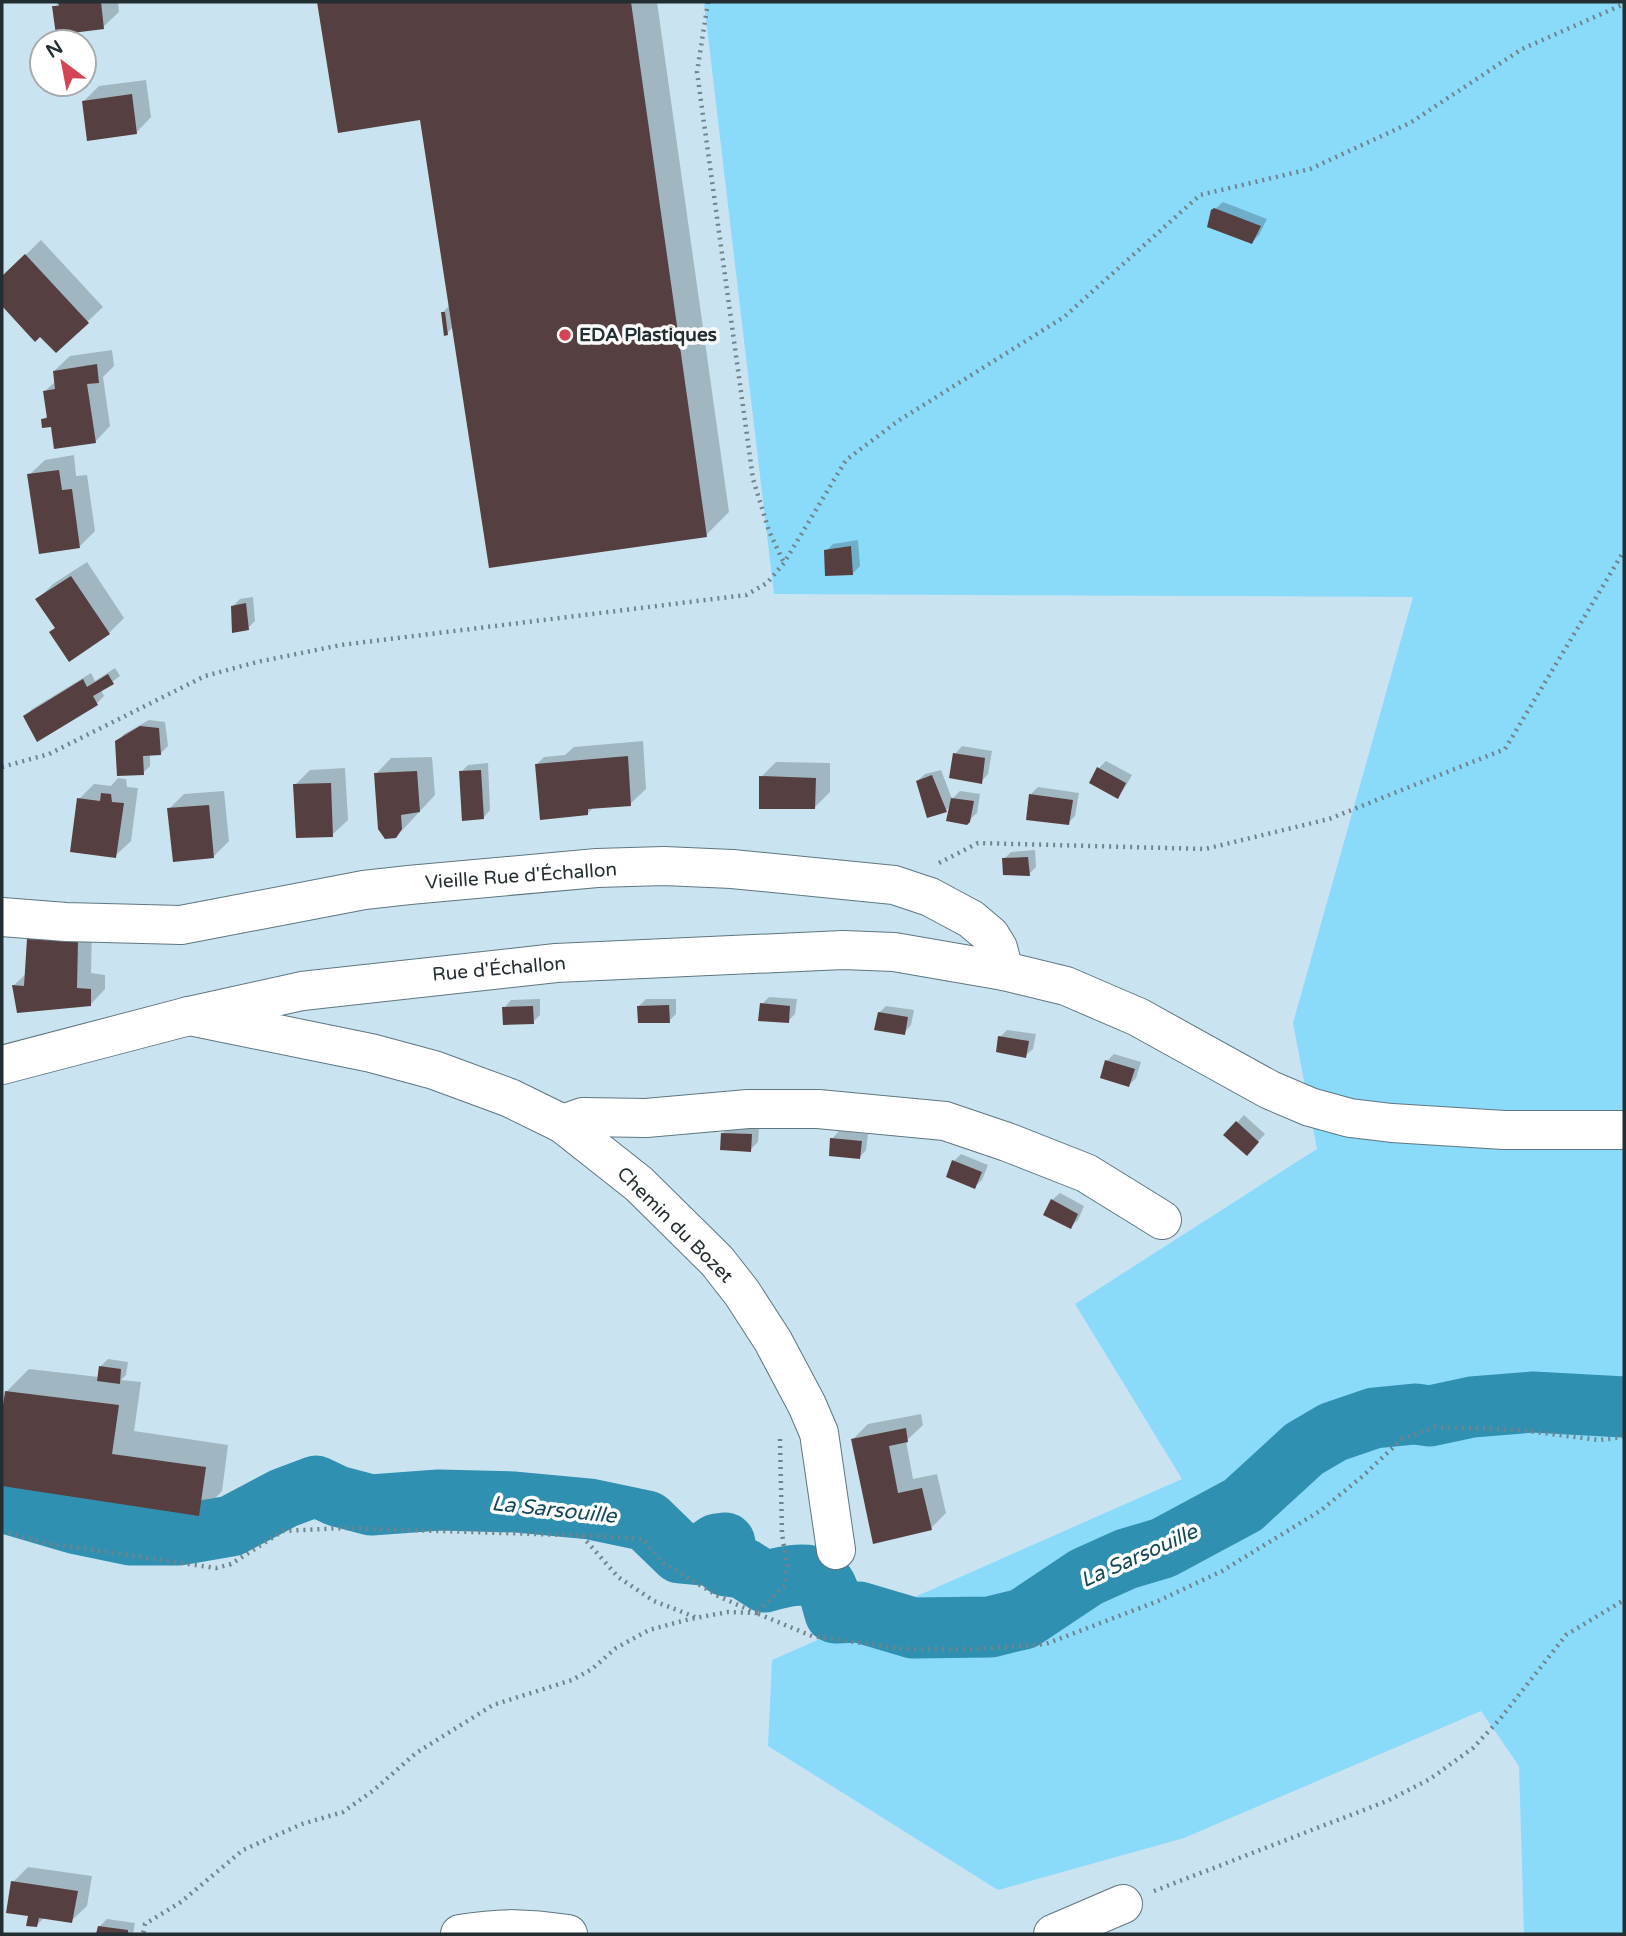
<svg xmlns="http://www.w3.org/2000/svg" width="1626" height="1936" viewBox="0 0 1626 1936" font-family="'Varela Round',sans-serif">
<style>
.green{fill:#8adafa}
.shadow{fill:#0003}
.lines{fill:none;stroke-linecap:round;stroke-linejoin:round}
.river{stroke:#2f90b1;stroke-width:61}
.building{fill:#563f40}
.minor-casing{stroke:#5e7680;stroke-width:40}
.major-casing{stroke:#5e7680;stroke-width:40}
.path{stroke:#71838b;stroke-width:4.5;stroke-dasharray:2 5;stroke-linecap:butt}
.minor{stroke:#fff;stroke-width:38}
.major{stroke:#fff;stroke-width:38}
.poi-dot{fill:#d54455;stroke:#fff;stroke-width:2.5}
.labels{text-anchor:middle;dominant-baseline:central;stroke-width:7;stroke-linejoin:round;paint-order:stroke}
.poi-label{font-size:19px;font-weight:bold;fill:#232e32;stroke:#fff;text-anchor:start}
.street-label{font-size:19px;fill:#232e32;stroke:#fff}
.water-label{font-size:21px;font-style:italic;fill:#13485a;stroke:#fff}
</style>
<rect width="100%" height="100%" fill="#c9e4f0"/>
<path class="green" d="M704,2H1624V1934H1524L1519,1766L1481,1711L1184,1838L998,1890L768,1746L772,1660L1182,1479L1075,1304L1317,1149L1293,1023L1413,597L774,594Z"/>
<g class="shadow">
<path d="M59,2H118L119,12L103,27L54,7Z"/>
<path d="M319,2H657L729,512L706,535L453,327L447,333L443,312L450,305L421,118L339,131Z"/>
<path d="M146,80L151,117L136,133L83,102L99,86Z"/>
<path d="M1223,202L1267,219L1259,235L1252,242L1213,211Z"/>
<path d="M41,240L103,307L87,322L40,334L35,339L2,303V278Z"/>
<path d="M112,350L114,366L103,377L110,426L95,442L43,420L49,414L45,391L56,381L54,371L70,356Z"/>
<path d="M74,455L76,476L87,475L95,531L80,546L29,475L45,460Z"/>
<path d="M858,540L860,566L853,573L826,551L833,544Z"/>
<path d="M87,562L124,618L109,633L56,627L37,600L53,584Z"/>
<path d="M253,597L255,621L248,628L233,606L240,599Z"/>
<path d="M115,668L120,676L101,690L104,696L97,703L25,716L32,709L91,673L95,681Z"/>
<path d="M149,720L165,722L168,746L160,754H150V766L143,773L117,742L124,734Z"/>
<path d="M643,741L646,789L630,804L594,807L587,814L537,764L544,757L565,755L574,747Z"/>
<path d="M962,746L992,751L988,774L981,782L955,754Z"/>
<path d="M432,757L435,795L396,837L376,774L391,758Z"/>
<path d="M1106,761L1132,775L1124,789L1117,797L1099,768Z"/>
<path d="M776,762L830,763V792L815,807L761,777Z"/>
<path d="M488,763L490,810L483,818L461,772L468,765Z"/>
<path d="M345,768L348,820L332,835L295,785L310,770Z"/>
<path d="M941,770L952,799L960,791L980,794L977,813L966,823L951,806L946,810L917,781L925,774Z"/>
<path d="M118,778L126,779L127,787L138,788L131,841L115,856L79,799L94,784L111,786Z"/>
<path d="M1038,787L1079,793L1075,816L1068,823L1031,794Z"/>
<path d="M224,791L229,841L214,856L169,809L184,794Z"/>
<path d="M1035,850L1036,867L1029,874L1004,859L1011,852Z"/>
<path d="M44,925L92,926L91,973L105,975V989L90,1005L13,986L27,973L29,940Z"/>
<path d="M769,997L797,999L795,1014L788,1021L762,1004Z"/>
<path d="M540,999V1015L533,1022L504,1008L511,1000Z"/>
<path d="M646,999H676V1014L669,1021L639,1006Z"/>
<path d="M886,1006L914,1010L911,1025L904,1033L879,1013Z"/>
<path d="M1007,1030L1036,1034L1033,1049L1025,1056L1000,1037Z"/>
<path d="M1114,1054L1141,1062L1136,1078L1129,1085L1107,1061Z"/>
<path d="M1244,1115L1265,1134L1254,1146L1226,1135Z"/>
<path d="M730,1126L759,1127L758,1142L750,1150L723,1133Z"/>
<path d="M839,1131L868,1134L866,1150L859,1158L832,1139Z"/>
<path d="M961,1154L988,1165L982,1180L974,1187L954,1161Z"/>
<path d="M1060,1193L1084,1206L1078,1220L1070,1227L1052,1200Z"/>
<path d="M108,1359L128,1362L126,1375L121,1380L141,1382L134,1431L228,1445L222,1491L199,1515L2,1484V1426L6,1392L29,1369L99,1377L100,1367Z"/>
<path d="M921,1414L923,1425L906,1441L913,1479L937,1474L946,1513L931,1528L874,1542L853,1439L868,1424Z"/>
<path d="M28,1867L92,1876L87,1906L71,1921L45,1917L37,1925L13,1882Z"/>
<path d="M107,1919L135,1923L133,1934H98L99,1927Z"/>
</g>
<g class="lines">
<path class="river" d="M2,1502L77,1524L130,1535H179L231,1526L284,1498L316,1486L337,1496L371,1505L439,1500L515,1502L590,1509L647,1521L680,1553L701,1555L717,1544L725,1543L726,1566L743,1568L765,1582C781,1577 814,1568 825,1585C830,1592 832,1604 835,1613L859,1612L913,1628L990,1627L1023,1619L1086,1577L1126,1559L1163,1548L1243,1505L1304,1449L1333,1432L1374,1418L1415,1414L1430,1416L1472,1407L1533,1402L1624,1407"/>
</g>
<g class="building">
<path d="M58,2H101L104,29L56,35L52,6H59Z"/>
<path d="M317,2H631L707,537L489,568L420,120L338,133Z"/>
<path d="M132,94L137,134L87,141L82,101Z"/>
<path d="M1214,208L1261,226L1252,244L1207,227L1211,210Z"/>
<path d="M25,254L89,323L56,353L40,337L35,342L2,306V276Z"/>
<path d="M441,312H445L448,335L444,336Z"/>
<path d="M97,364L99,383L87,384L96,443L54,449L51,427L42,428L41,419L47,418L43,391L55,389L53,371Z"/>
<path d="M59,470L62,490L72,489L80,548L39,554L27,474Z"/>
<path d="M851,546L853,575L825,576L824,550Z"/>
<path d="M71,576L110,634L69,662L49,632L55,628L35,599Z"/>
<path d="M246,603L249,630L232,633L231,606Z"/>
<path d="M108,674L114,684L93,696L98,705L37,742L23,716L83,679L87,687Z"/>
<path d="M140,726L159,728L161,755L143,756L144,775L117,776L115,741Z"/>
<path d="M953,753L985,758L982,784L949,778Z"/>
<path d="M628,756L631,806L588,809V815L540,820L535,764Z"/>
<path d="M1097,767L1126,783L1118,799L1089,783Z"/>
<path d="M481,770L484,819L462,821L459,771Z"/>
<path d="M417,771L420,812L401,815L402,829L396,838L385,839L378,829L374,773Z"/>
<path d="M932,775L947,812L927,818L916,781Z"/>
<path d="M759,776L816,778L815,809H759Z"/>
<path d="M331,783L333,837L296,838L293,784Z"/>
<path d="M101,793L111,794L112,802L124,803L116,858L70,852L77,798L100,801Z"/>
<path d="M1029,794L1073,800L1069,825L1026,820Z"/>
<path d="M951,798L974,801L970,822L967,825L946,821Z"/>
<path d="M209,805L214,858L173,862L167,808Z"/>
<path d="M1028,857L1030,876L1003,875L1002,858Z"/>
<path d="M27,939L78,941L77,988L91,989V1006L17,1013L12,985L24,986Z"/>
<path d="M760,1003L790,1006L789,1023L758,1021Z"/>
<path d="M669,1005L670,1023H638L637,1006Z"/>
<path d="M533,1006L534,1024L503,1025L502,1007Z"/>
<path d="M878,1012L908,1017L905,1035L874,1030Z"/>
<path d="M998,1036L1029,1041L1026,1058L996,1052Z"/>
<path d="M1105,1060L1135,1069L1129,1087L1100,1078Z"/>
<path d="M1236,1121L1259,1142L1247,1156L1223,1135Z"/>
<path d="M721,1133L752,1134L751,1152L720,1150Z"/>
<path d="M830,1138L862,1141L860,1159L829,1156Z"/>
<path d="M952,1160L982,1172L975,1189L946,1177Z"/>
<path d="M1051,1199L1078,1214L1071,1229L1043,1215Z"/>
<path d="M99,1366L121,1369L120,1384L97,1381Z"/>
<path d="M5,1391L119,1405L112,1454L206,1467L199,1516L2,1486V1413Z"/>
<path d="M906,1428L908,1442L889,1446L898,1493L922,1488L932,1530L873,1544L851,1439Z"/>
<path d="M11,1881L78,1891L72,1923L39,1918L37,1927L26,1926L28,1916L6,1913Z"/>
<path d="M98,1926L128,1930V1934H96Z"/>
</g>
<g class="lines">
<defs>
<g id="minor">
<path d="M2,917L66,922L181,925L364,890L409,885L597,868L664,866L732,869L894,885L930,897L971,919L990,935L998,948L1004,971"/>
<path d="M189,1016L371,1053L434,1070L510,1098L563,1124L639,1184L717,1261L742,1293L773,1341L807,1405L819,1433L836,1550"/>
<path d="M563,1124L583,1117L646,1118L748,1109H818L945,1121L1007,1142L1086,1173L1162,1220"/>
<path d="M460,1934C501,1927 527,1928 568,1934"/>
<path d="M1053,1934L1123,1904"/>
</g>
<path id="major" d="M2,1065L189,1016L302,991L556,963L843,950L894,952L1004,971L1066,986L1138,1017L1270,1090L1310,1107L1350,1118L1392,1123L1504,1130H1624"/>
</defs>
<use href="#minor" class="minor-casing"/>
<use href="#major" class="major-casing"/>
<g class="path">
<path d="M708,2L697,72L753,479L769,531L784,563"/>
<path d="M2,767L49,754L205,676L257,662L341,645L746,595L767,583L784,563L846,460L898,421L1064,317L1200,195L1310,169L1410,123L1522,49L1624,4"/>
<path d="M939,863L978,843L1205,849L1329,819L1505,749L1624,551"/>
<path d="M780,1439L782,1534L787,1565L784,1586L756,1613L812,1636L905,1649H975L1046,1644L1158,1601L1222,1571L1320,1511L1364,1475L1402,1439L1435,1427L1519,1430L1599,1440L1624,1437"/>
<path d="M2,1531L45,1543L216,1568L231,1564L283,1531L344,1528L600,1536L643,1539L662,1562L718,1596L756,1613L728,1612L690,1619L649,1630L616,1648L592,1669L572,1680L493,1705L416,1753L374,1790L343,1812L302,1824L243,1850L181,1902L145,1924L143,1934"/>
<path d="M582,1536L618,1577L654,1601L695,1617"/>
<path d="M1154,1891L1387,1801L1430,1779L1473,1748L1500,1719L1566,1635L1624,1600"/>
</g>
<use href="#minor" class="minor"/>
<use href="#major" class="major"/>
</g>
<circle class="poi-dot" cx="565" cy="335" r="7"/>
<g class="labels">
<g class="poi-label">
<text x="579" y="335">EDA Plastiques</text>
</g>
<g class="street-label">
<text transform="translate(521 876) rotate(-4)">Vieille Rue d'Échallon</text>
<text transform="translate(499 969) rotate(-5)">Rue d'Échallon</text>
<text transform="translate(675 1225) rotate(45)">Chemin du Bozet</text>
</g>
<g class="water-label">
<text transform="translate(554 1510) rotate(6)">La Sarsouille</text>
<text transform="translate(1139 1556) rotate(-24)">La Sarsouille</text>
</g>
</g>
<rect width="1626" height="1936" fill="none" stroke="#232e32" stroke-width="7"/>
<g transform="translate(63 63) rotate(328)"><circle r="33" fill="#ffffff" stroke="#a7abad" stroke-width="2"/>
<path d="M0-5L12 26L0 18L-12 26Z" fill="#d54455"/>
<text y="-10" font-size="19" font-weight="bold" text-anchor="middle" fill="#232e32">N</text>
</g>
</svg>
